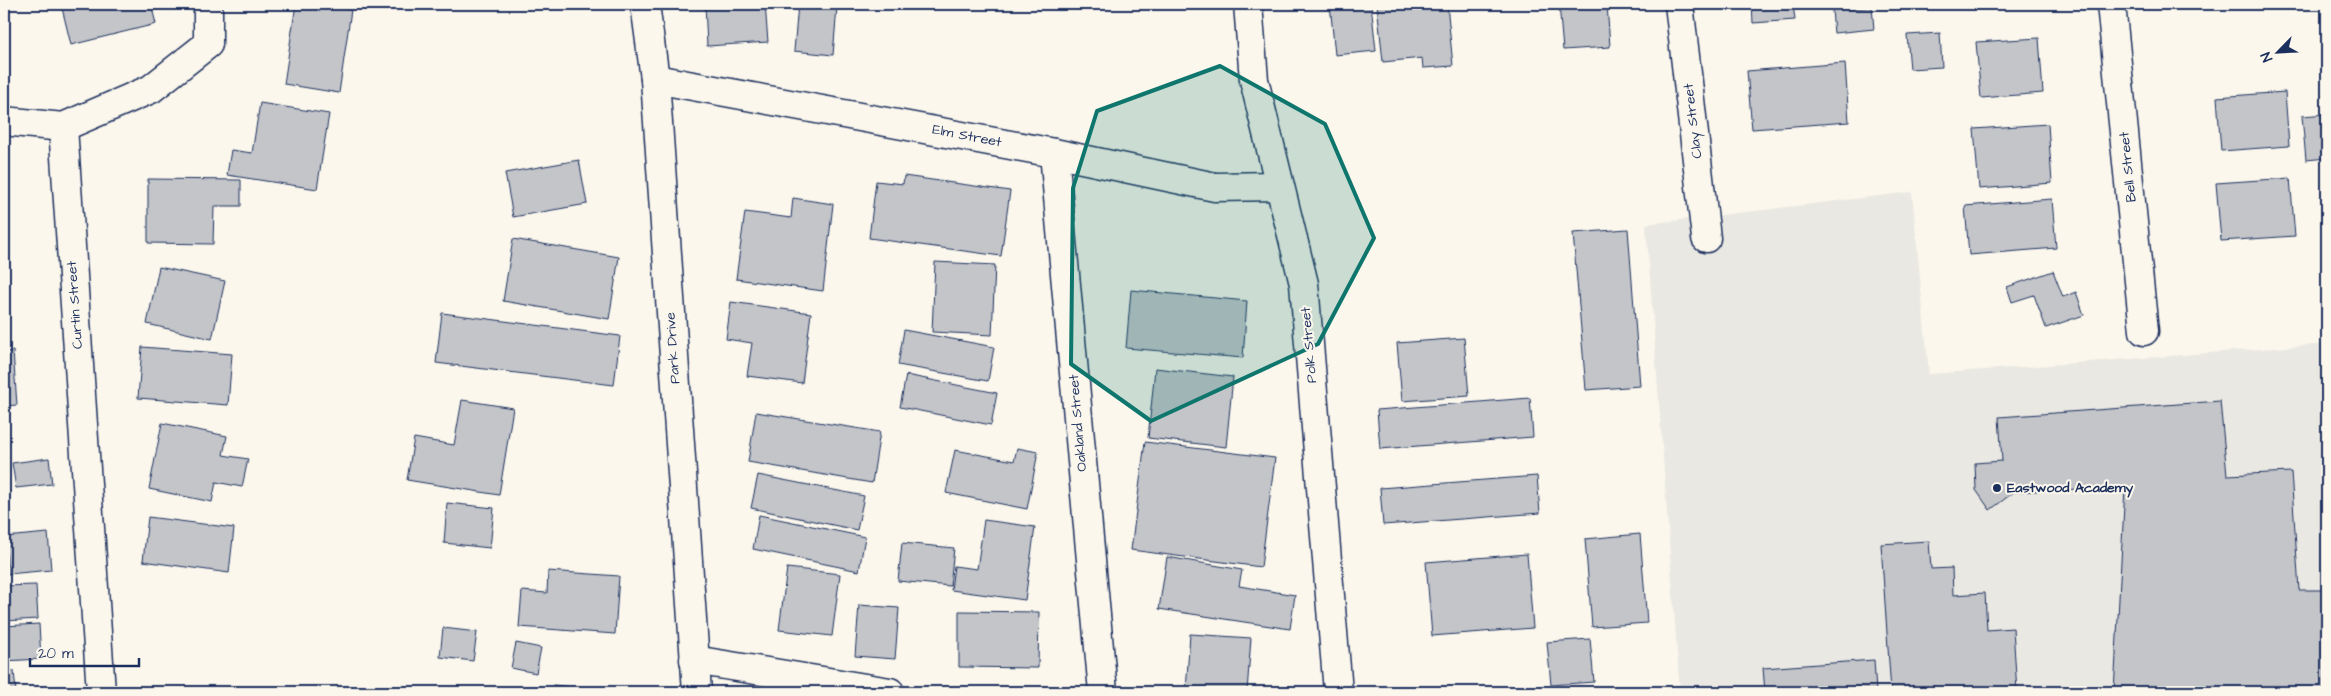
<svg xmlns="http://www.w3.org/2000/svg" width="2331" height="696" viewBox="0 0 2331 696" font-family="'Architects Daughter',sans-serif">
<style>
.built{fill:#eae8e2}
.building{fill:#c3c5c9;stroke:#1b2f5e}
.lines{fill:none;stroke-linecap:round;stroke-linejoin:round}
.minor-casing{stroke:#1b2f5e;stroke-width:31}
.major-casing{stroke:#1b2f5e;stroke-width:31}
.minor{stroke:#fbf7ec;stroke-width:28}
.major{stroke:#fbf7ec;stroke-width:28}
.marked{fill:#0f766e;fill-opacity:0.2;stroke:#0f766e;stroke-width:4;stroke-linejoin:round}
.poi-dot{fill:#1b2f5e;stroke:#fbf7ec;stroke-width:2}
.labels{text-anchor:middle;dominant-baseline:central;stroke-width:4;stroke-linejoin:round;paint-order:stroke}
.street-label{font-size:14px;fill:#1b2f5e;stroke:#fbf7ec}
.poi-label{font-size:14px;font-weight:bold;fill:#1b2f5e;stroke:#fbf7ec;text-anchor:start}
</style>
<rect width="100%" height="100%" fill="#fbf7ec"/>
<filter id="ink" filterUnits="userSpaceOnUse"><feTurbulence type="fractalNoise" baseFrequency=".02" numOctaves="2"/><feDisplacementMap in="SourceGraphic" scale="10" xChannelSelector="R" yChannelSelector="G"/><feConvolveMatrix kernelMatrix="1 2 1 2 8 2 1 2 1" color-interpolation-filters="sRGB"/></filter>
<g filter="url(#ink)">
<path class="built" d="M1912,192L1929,374L2327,344V692H1680L1646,224Z"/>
<g class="building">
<path d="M61,4H151L156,24L71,45Z"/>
<path d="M296,4L351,10L339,93L284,84Z"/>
<path d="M705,4H765L768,42L707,46Z"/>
<path d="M798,4L837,7L833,55L794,51Z"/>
<path d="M1330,4H1371L1376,51L1335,55Z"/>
<path d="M1377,4H1447L1453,66L1423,68L1422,58L1383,62Z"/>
<path d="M1559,4H1607L1610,47L1563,50Z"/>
<path d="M1752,4H1793L1795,20L1753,23Z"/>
<path d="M1872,7L1874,29L1834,33L1832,10Z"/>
<path d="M1940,33L1942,67L1910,69L1907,35Z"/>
<path d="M2039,38L2043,93L1981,98L1976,42Z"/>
<path d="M1845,63L1849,122L1752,129L1747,71Z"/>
<path d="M2285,92L2289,146L2221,151L2217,97Z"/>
<path d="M260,103L329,114L317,189L227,175L231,150L252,153Z"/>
<path d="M2327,114V158L2306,160L2302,116Z"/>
<path d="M2048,124L2052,183L1979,189L1974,129Z"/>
<path d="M579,160L587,204L513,217L505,173Z"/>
<path d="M904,176L1010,191L1001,256L869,238L876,181L903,184Z"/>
<path d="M2290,178L2295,236L2221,241L2216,183Z"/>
<path d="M148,179L241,180V206H214L213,244L148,243Z"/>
<path d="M793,198L833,204L823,291L736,279L745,212L791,218Z"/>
<path d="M2052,199L2056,248L1969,255L1965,206Z"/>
<path d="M1628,229L1640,386L1586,390L1573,233Z"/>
<path d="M513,239L619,257L609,319L503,301Z"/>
<path d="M935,262L995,265L992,335L932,332Z"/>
<path d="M159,267L225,281L212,339L147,324Z"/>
<path d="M2053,271L2063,297L2076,292L2084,315L2046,328L2034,295L2012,302L2007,287Z"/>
<path d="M1131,290L1247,301L1243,358L1126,348Z"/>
<path d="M731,302L811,313L802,383L747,376L752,343L726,339Z"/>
<path d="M442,313L620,336L614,385L436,363Z"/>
<path d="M904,330L994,347L988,381L898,365Z"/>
<path d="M1464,338L1469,396L1402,401L1397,343Z"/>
<path d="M142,347L232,354L228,405L138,398Z"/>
<path d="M13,351L17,405L4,406V352Z"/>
<path d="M1155,368L1233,377L1226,447L1148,438Z"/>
<path d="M906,375L997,393L991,425L900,407Z"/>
<path d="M1530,398L1533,437L1380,449L1377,410Z"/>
<path d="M462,400L513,408L499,495L407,480L414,438L454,445Z"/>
<path d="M2220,401L2227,475L2291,472L2299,590H2327V692H2114L2125,487L2014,492L1990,510L1976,490L1975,463L2002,461L1999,417Z"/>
<path d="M756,412L880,432L872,483L748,462Z"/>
<path d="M162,423L227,436L223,455L248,459L242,487L216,482L212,502L149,489Z"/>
<path d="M1145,442L1275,458L1261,567L1131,550Z"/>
<path d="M1017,448L1038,452L1027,509L946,493L955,450L1014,461Z"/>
<path d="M49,458L52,484L16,488L12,463Z"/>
<path d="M758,475L864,496L857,530L751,508Z"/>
<path d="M1537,476L1540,513L1383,525L1380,488Z"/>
<path d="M447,503L494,508L490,548L444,543Z"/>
<path d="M759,515L865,537L859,571L753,549Z"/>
<path d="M148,517L234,528L229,573L143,561Z"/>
<path d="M984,520L1035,527L1025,600L951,590L954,566L977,569Z"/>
<path d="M48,533L51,570L8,574L5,537Z"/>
<path d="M1640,534L1647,623L1592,627L1585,539Z"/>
<path d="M1929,541L1931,569L1952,568L1953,595L1985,593L1987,630L2013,628L2017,692H1891L1881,544Z"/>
<path d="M902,543L954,548L950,586L898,581Z"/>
<path d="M1527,554L1533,628L1432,636L1426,562Z"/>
<path d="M1167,557L1242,570L1239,586L1295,595L1290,629L1159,609Z"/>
<path d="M787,568L840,574L832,636L779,630Z"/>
<path d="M548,571L619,576L615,634L519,627L522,591L547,593Z"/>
<path d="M36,585L38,619L4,621V586Z"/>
<path d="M859,605L899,608L895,659L855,656Z"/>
<path d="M959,611L1039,612L1038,668L959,667Z"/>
<path d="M39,624L41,659L4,661V626Z"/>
<path d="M443,628L477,632L473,661L440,657Z"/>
<path d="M1190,634L1251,638L1247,692L1186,691Z"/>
<path d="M1590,639L1594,682L1551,685L1547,642Z"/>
<path d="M516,643L541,648L536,673L511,668Z"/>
<path d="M1874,660L1876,692H1765L1763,668Z"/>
<path d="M14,671L16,692H4V672Z"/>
<path d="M553,685L627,692H552Z"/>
<path d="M72,688V692H25Z"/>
</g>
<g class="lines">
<defs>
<g id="minor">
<path d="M645,4L655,79L697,692"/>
<path d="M1679,4L1706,238"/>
<path d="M2111,4L2144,331"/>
<path d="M655,79L1054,153L1215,187L1278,186"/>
<path d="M4,121L63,127L151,89L208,44V4"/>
<path d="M63,127L101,692"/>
<path d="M1054,153L1103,692"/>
<path d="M694,660L890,692"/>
</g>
<path id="major" d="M1248,4L1254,80L1304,284L1338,692"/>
</defs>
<use href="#minor" class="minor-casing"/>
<use href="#major" class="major-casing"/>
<use href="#minor" class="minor"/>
<use href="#major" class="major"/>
</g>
</g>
<path class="marked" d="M1220,66L1325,124L1374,238L1318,344L1151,421L1071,364L1073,188L1097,111Z"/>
<circle class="poi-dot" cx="1997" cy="488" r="5"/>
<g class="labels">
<g class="street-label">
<text transform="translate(1693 121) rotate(-97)">Clay Street</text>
<text transform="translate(967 136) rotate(11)">Elm Street</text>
<text transform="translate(2128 167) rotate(-96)">Bell Street</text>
<text transform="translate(75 305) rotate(-94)">Curtin Street</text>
<text transform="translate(1309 345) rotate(-95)">Polk Street</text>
<text transform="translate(673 348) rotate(-94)">Park Drive</text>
<text transform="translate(1078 423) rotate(-95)">Oakland Street</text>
</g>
<g class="poi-label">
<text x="2007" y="488">Eastwood Academy</text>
</g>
</g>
<rect width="2331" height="696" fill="none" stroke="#fbf7ec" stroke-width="20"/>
<rect x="10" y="10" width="2311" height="676" fill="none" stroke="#1b2f5e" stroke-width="2" filter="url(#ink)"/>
<g transform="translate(2278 52) rotate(246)" stroke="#fbf7ec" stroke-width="4" paint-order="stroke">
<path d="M0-4L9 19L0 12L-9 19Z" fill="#1b2f5e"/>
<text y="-8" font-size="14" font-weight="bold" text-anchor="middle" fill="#1b2f5e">N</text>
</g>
<path d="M30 658v8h109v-8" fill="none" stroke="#1b2f5e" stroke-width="2.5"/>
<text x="38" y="658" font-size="15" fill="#1b2f5e" stroke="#fbf7ec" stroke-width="4" paint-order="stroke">20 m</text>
</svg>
